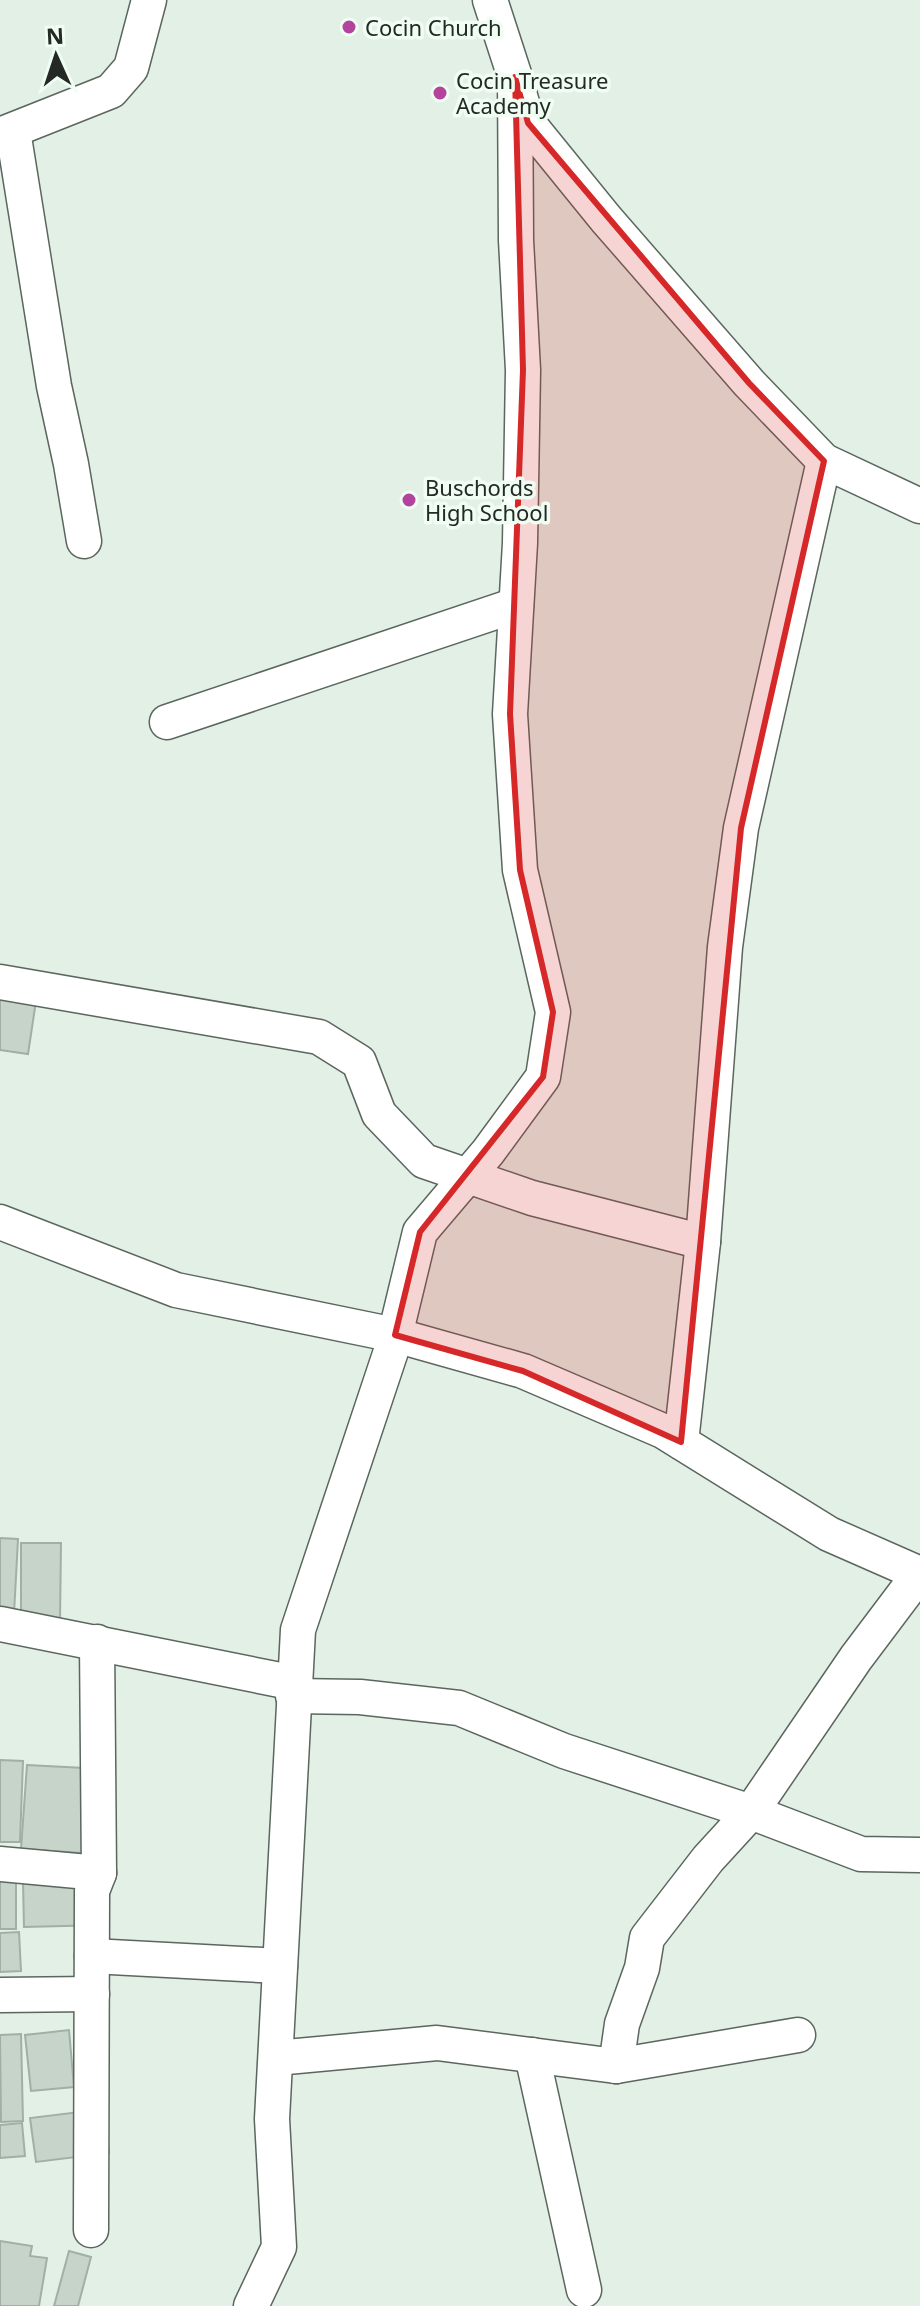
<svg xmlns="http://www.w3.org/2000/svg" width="920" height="2306" viewBox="0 0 920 2306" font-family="'Noto Sans',sans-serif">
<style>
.building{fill:#c6d4ca;stroke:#a2afa6;stroke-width:2}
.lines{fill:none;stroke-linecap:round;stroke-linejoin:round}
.minor-casing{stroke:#5a665e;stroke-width:37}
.minor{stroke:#fff;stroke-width:34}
.marked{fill:#d62828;fill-opacity:0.2;stroke:#d62828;stroke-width:6;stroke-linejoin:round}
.poi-dot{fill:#b4439e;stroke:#effdf3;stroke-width:3}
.labels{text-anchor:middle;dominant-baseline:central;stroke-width:7;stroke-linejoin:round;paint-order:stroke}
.poi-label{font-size:22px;fill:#242925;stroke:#effdf3;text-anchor:start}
</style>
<rect width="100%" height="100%" fill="#e2f0e6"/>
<g class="building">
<path d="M0,996L36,1001L28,1054L0,1050Z"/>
<path d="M0,1538L18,1539L14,1614H0Z"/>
<path d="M21,1543H61L60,1623L21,1622Z"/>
<path d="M0,1760L23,1761L20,1842H0Z"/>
<path d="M27,1765L104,1769L98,1854L21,1849Z"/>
<rect x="0" y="1880" width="16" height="49"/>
<path d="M78,1881L104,1925L24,1927L23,1882Z"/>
<path d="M19,1932L21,1971L0,1972V1933Z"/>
<path d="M69,2030L74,2087L31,2091L25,2035Z"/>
<path d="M21,2034L23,2121L1,2122L0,2035Z"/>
<path d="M104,2109L109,2153L36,2162L30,2118Z"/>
<path d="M22,2123L25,2156L0,2158V2125Z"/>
<path d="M0,2241L32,2246L30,2256L47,2258L39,2306H0Z"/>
<path d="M69,2251L91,2257L78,2306H54Z"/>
</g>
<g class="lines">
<defs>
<g id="minor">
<path d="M520,96L528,123L606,219L749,383L824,461L920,506"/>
<path d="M13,131L54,386L71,464L84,541"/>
<path d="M0,135L111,91L131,68L149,0"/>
<path d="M167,722L516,605"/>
<path d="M0,982L319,1037L359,1062L379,1114L424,1161L532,1198L703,1242"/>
<path d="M0,1222L176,1290L395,1335L523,1371L663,1431L829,1534L920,1574"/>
<path d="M681,1442L703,1242L725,947L741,828L824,461"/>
<path d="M0,1624L295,1683"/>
<path d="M293,1696L360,1697L459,1708L564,1751L751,1812L861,1854L920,1855"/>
<path d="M0,1864L99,1873"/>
<path d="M92,1956L280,1966"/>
<path d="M0,1995L92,1994"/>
<path d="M532,2055L584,2290"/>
<path d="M276,2058L437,2043L616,2066L798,2035"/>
<path d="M616,2066L622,2024L642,1968L647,1938L708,1859L751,1812L856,1658L920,1573"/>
<path d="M91,2230L92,1891L99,1873L97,1642"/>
<path d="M251,2306L279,2247L272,2119L298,1630L392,1348L420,1232L488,1152L543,1077L553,1012L520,870L510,714L520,543L523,370L516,240L515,77L490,0"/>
</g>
</defs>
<use href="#minor" class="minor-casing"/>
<use href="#minor" class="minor"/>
</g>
<path class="marked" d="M515,77L528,123L749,383L824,461L741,828L681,1442L523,1371L395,1335L420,1232L543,1077L553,1012L520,870L510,714L523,370Z"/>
<g class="poi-dot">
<circle cx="349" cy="27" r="8"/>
<circle cx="440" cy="93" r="8"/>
<circle cx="409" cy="500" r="8"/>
</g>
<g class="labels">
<g class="poi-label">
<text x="365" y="27">Cocin Church</text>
<text x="456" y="80">Cocin Treasure<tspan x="456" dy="25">Academy</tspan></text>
<text x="425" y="487">Buschords<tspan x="425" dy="25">High School</tspan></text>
</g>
</g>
<g transform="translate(56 56) rotate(357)" stroke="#effdf3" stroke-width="6" paint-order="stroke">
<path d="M0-6L14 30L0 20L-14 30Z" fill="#242925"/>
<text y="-12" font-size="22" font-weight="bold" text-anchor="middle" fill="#242925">N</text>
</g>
</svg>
